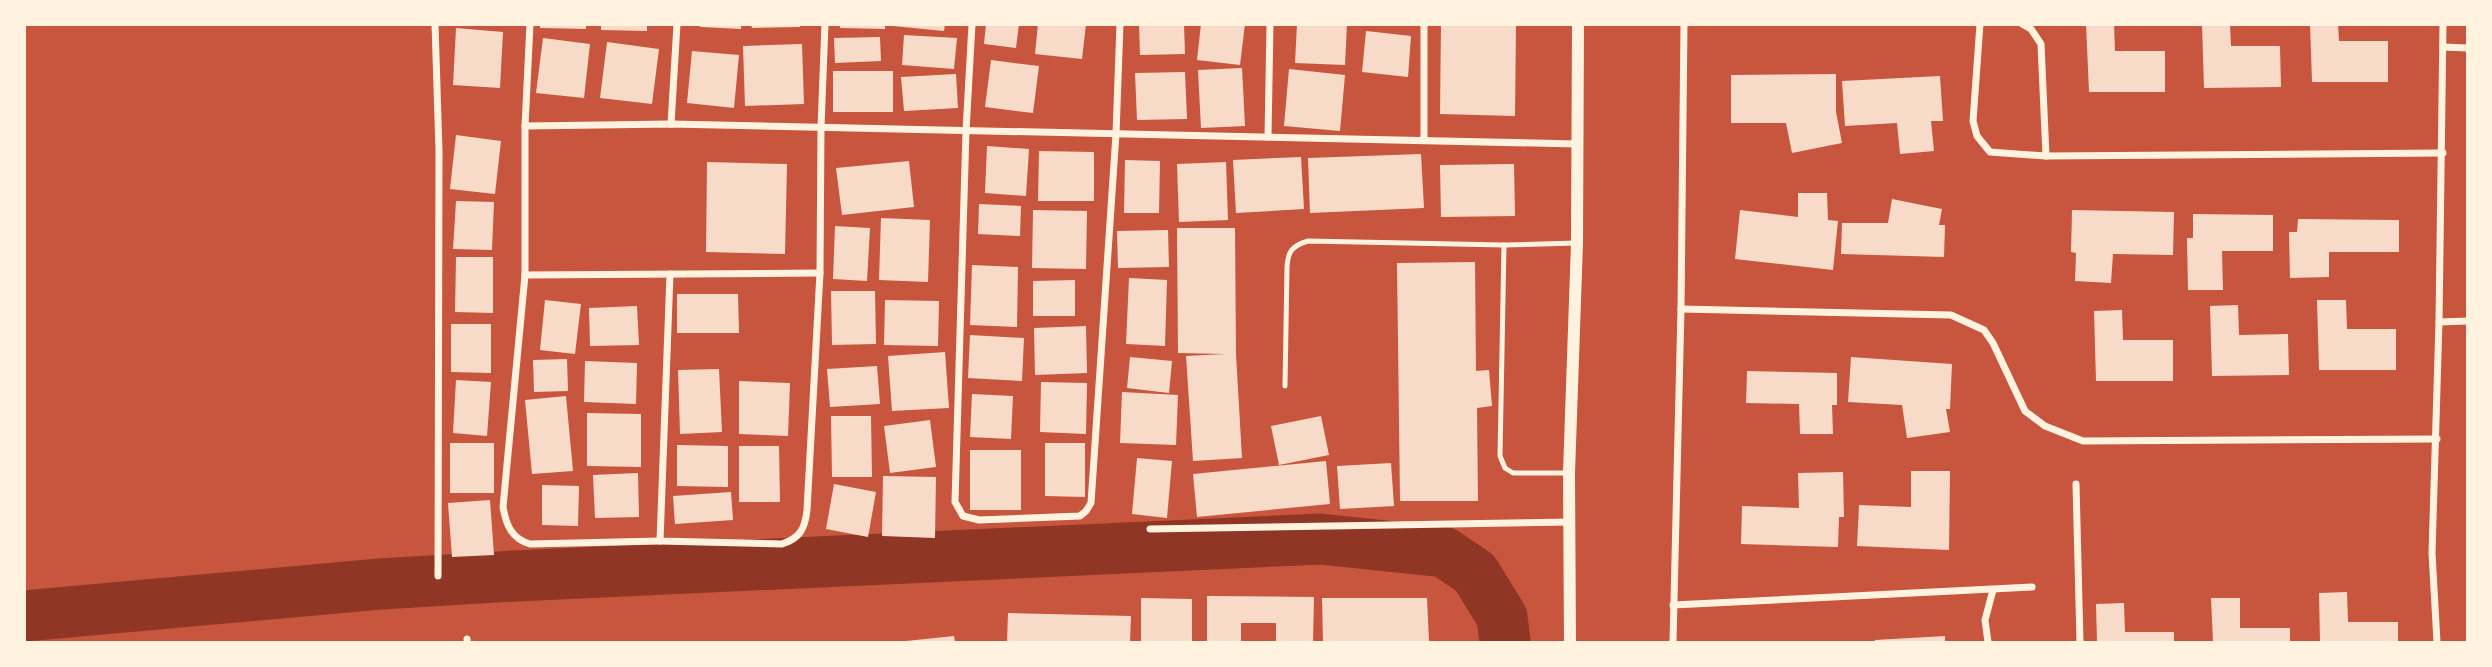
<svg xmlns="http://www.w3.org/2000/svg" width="2492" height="667" viewBox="0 0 2492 667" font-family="'Golos Text',sans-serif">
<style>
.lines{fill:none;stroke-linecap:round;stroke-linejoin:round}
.river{stroke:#8f3625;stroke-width:51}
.building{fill:#f7dbc8}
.service{stroke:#fff3e0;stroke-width:5}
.minor{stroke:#fff3e0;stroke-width:7}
.tertiary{stroke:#fff3e0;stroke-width:12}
</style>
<rect width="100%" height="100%" fill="#c8553d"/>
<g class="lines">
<path class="river" d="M24,616L380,584L515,576L1320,539L1444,552L1475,573L1502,617L1505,642"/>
</g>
<g class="building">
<path d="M540,24H586V29L540,28Z"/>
<path d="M601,24H647V31L601,30Z"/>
<path d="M700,24H741V29L700,27Z"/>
<path d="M751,24H800V27L752,28Z"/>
<path d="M840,24H885V29L840,28Z"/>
<path d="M893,24H945L944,31L893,26Z"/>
<path d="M986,24H1019L1016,48L984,44Z"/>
<path d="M1038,24H1086L1082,59L1035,54Z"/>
<path d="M1139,24H1184L1185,54L1140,55Z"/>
<path d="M1201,24H1245L1240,65L1197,60Z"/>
<path d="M1297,24H1347L1345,65L1295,63Z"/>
<path d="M1441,24H1516L1515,116L1440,114Z"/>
<path d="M2086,24H2114L2115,51H2165V92H2089Z"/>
<path d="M2202,24H2230L2231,46H2280L2281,87L2204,88Z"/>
<path d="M2310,24H2338L2339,41H2388V82H2312Z"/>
<path d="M456,28L503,32L500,88L453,85Z"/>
<path d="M1366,31L1411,36L1408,77L1362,72Z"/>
<path d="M904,35L957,38L954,69L902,65Z"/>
<path d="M880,37L881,61L835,63L834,38Z"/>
<path d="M543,38L590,44L584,98L536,93Z"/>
<path d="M607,42L659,49L652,104L600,98Z"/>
<path d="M802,44L804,104L745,106L743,46Z"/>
<path d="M692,51L739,55L734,108L687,103Z"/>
<path d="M991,60L1039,66L1033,113L985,107Z"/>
<path d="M1242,68L1245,126L1201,128L1198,70Z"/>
<path d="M1289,69L1345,75L1340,131L1284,126Z"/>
<rect x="833" y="71" width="60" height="41"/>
<path d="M1185,72L1187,119L1137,120L1135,73Z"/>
<path d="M956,74L958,108L904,111L901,77Z"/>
<path d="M1836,74V112L1842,143L1792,153L1786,123H1731V75Z"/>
<path d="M1940,76L1943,121H1931L1934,151L1900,154L1897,123L1845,126L1842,81Z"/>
<path d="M456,135L501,141L495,194L450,189Z"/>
<path d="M987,146L1029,149L1026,196L985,193Z"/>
<path d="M1039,151L1094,152V201H1038Z"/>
<path d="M1421,154L1424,208L1310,213L1308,158Z"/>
<path d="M1301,157L1304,209L1236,213L1233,160Z"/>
<path d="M1125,160L1160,161L1159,213H1124Z"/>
<path d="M909,161L914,207L842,215L836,168Z"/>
<path d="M707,162L787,164L785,254L706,252Z"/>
<path d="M1226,162L1228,220L1179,222L1177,164Z"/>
<path d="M1514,164L1515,216L1441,217L1440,165Z"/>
<path d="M1798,193H1827L1828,220L1838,221L1833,270L1735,259L1740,210L1798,217Z"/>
<path d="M1892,199L1942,209L1939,225H1945L1944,257L1841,254L1842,223H1888Z"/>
<path d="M456,201L494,202L492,250L453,249Z"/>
<path d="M979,204L1021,206L1020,236L978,234Z"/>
<path d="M1033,210L1087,211L1086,269L1032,268Z"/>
<path d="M2072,210L2174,212L2173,255L2113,254L2111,283L2075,281L2076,253L2071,252Z"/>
<path d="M2193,214L2273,215V251H2222L2223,290H2188L2187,238H2193Z"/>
<path d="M881,218L930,220L928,282L879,280Z"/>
<path d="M2298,219L2399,220V252H2329V277L2290,278L2289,232H2297Z"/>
<path d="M835,226L870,228L867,281L833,279Z"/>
<path d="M1177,228H1235L1236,354L1242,458L1193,461L1186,356L1225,354L1178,353Z"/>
<path d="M1168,230L1169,267L1118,268L1117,231Z"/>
<path d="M456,257H493V313L455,312Z"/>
<path d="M1475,262L1476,371L1489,370L1492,406L1477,408L1478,501H1400L1397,263Z"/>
<path d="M972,265L1018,267L1017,327L970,325Z"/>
<path d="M1129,278L1167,280L1165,346L1126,344Z"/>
<path d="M1075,280V316H1033V281Z"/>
<path d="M831,291H875L876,344L832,345Z"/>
<path d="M677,294H738L739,333H677Z"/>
<path d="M545,300L581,304L575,354L540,350Z"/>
<path d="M885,300L939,301L938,346L884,345Z"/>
<path d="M2317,300H2346L2347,329H2396V370H2319Z"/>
<path d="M2238,305L2239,335L2288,334L2289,375L2212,376L2210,306Z"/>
<path d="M637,306L639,345L590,346L589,308Z"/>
<path d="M2122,310L2123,340H2173V381H2096L2094,311Z"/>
<path d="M451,324H491V373L451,372Z"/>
<path d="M1086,326L1087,373L1035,375L1034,328Z"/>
<path d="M970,335L1024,338L1022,381L968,378Z"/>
<path d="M945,352L949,408L892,411L888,356Z"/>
<path d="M1130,357L1172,361L1169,393L1127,388Z"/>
<path d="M1851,357L1952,364L1950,409H1946L1950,432L1907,438L1902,405L1848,402Z"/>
<path d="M567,359L568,391L534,392L533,360Z"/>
<path d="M585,361L637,363L636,404L584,402Z"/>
<path d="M877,366L880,404L830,407L827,369Z"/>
<path d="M719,369L722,432L680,434L678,370Z"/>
<path d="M1747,371L1837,373V405H1832L1833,434H1800L1799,404L1746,403Z"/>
<path d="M456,380L491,382L487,436L453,433Z"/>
<path d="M739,381L790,383L788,436L739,434Z"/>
<path d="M1041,382L1087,383L1086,434L1040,432Z"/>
<path d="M1122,392L1178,395L1176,445L1120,443Z"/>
<path d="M972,394L1013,396L1011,439L970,437Z"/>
<path d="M566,396L573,471L532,474L525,400Z"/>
<path d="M587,413L641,414V467L587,466Z"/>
<path d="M831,416H871L872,477H832Z"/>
<path d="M1321,416L1329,455L1279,465L1271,426Z"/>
<path d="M930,420L936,467L890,473L884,426Z"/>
<rect x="450" y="443" width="44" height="50"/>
<path d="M1045,443H1085V497L1045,496Z"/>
<path d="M677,445L728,446V487L677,486Z"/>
<path d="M739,446H779L780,502H739Z"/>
<rect x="970" y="450" width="51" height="60"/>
<path d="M1137,458L1172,461L1167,518L1132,514Z"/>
<path d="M1326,461L1330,504L1197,517L1193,474Z"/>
<path d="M1391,463L1394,506L1340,509L1337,466Z"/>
<path d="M1911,471H1950L1949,550L1857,546L1859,505L1911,507Z"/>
<path d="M1843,472L1844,517H1839L1838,547L1741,544L1742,506L1799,508L1798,473Z"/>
<path d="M638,473L639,517L595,518L593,475Z"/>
<path d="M883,476L936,477L935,538L882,536Z"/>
<path d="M834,484L876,492L868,537L826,529Z"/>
<path d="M542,485L579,486L578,526L542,525Z"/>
<path d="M731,492L733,520L675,524L673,496Z"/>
<path d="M490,500L494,555L452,557L448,503Z"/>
<path d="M2347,592L2348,622H2398V642H2320L2319,593Z"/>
<path d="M1207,596L1314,597L1313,642H1276V623H1241V642H1207Z"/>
<path d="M1141,598L1192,599V642H1141Z"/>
<path d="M1322,598H1427L1429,642H1323Z"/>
<path d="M2211,598H2240V628H2290V642H2213Z"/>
<path d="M2124,603L2125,632H2174V642H2097L2096,604Z"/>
<path d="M1008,613L1131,616L1130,642H1007Z"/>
<path d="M954,636L955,642H906V641Z"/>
<path d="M1945,636V642H1875V640Z"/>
</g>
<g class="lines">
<g class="service">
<path d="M1504,245L1500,456L1505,468L1513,473H1567"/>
<path d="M1285,386L1287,267C1288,251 1292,246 1308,241L1504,245L1577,243"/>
</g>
<g class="minor">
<path d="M435,24L439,151L438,576"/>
<path d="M972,24L966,131L955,502L963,516L979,520L1080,516L1086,511L1091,503L1116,134L1120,24"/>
<path d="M1980,24L1973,121L1977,136L1990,152L2046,156L2443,153"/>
<path d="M2022,24L2031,29L2041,44L2046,156"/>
<path d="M2443,47L2468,48"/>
<path d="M671,124L677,24"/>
<path d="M525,126L530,24"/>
<path d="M1268,137L1270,24"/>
<path d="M1424,140V24"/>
<path d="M670,274L660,541L782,544C800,538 805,529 807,510L820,273L821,127L825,24"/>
<path d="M525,275L820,273"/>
<path d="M1681,309L1951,315L1984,330L1993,343L2025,411L2045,426L2083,441L2437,439"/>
<path d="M2439,322L2443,24"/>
<path d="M2076,484L2080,642"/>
<path d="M1150,529L1570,522"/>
<path d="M660,541L530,544C512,539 506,525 503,507L525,275V126L671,124L1577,144"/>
<path d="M1673,605L2032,587"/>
<path d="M467,639V642"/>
<path d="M1673,642L1681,309L1684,24"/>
<path d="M1988,642L1985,620L1993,590"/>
<path d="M2437,642L2432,553L2439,322L2468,321"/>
</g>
<path class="tertiary" d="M1570,642L1569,473L1577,243L1578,24"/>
</g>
<rect width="2492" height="667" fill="none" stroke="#fff3e0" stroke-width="52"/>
</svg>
